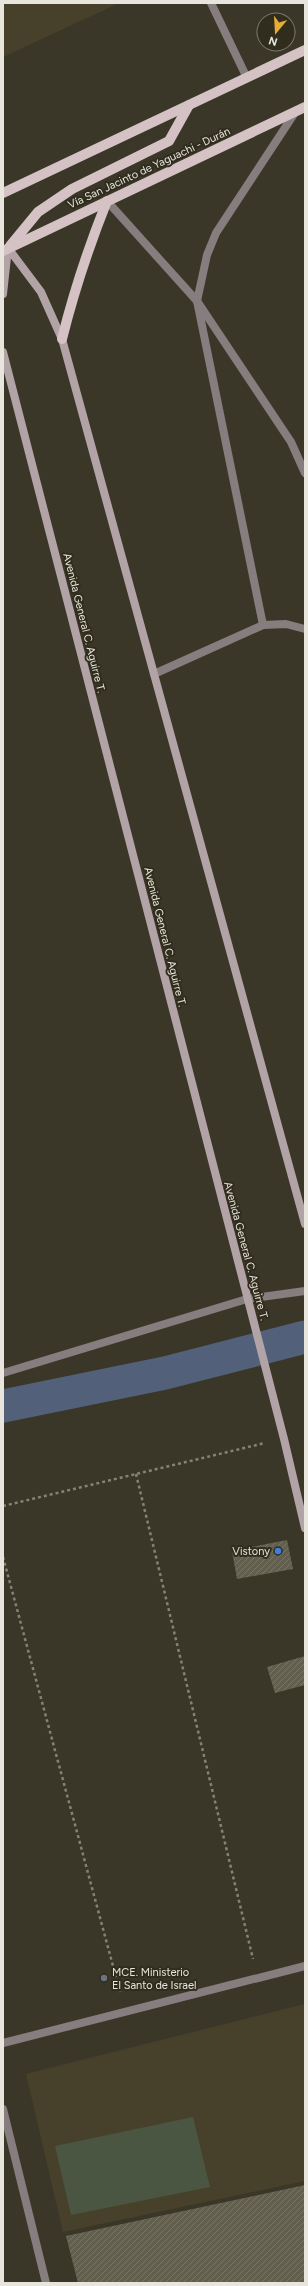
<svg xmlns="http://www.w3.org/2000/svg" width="308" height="2286" viewBox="0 0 308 2286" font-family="Figtree,sans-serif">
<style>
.built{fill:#47412b}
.grass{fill:#4a5642}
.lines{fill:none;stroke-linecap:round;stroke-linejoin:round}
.canal{stroke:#526179;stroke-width:33}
.building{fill:url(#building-hatch)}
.path{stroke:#858175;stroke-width:2.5;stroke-dasharray:3 3;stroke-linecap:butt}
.lane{stroke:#867d7e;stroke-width:8}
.street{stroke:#867d7e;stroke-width:8}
.secondary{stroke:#b2a4a6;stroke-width:8}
.primary{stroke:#d4c2c5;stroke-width:10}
.shop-dot{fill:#3f7fe0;stroke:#312d1e;stroke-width:1.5}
.worship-dot{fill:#6b7280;stroke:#312d1e;stroke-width:1.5}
.labels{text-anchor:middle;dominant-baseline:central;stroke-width:4;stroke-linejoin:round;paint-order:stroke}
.street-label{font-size:11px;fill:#e7e5dc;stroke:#312d1e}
.poi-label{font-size:11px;fill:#e7e5dc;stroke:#312d1e;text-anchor:end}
</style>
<defs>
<pattern id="building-hatch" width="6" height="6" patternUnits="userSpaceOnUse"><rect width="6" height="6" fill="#635f4f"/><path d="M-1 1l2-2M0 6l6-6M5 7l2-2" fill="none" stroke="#797668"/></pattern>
</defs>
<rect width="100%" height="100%" fill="#3b3728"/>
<g class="built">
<path d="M3,3H119L3,57Z"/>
<path d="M305,2004V2181L63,2232L26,2074Z"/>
</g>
<path class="grass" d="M193,2117L210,2187L71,2215L55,2146Z"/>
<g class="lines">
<path class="canal" d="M3,1406L165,1373L305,1337"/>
</g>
<g class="building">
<path d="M287,1540L293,1569L237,1579L232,1551Z"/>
<path d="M305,1656V1685L275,1693L267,1667Z"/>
<path d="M305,2185V2283H78L66,2236Z"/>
</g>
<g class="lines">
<g class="path">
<path d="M136,1474L253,1959"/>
<path d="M3,1506L265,1443"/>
<path d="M3,1557L120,1992"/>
</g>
<g class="lane">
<path d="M211,3L247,78"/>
<path d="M107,201L197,301L291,442L305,473"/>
<path d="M263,625L197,301L207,255L216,233L296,111"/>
<path d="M154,674L263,625L286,624L305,629"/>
<path d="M3,1373L247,1299"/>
</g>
<g class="street">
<path d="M247,1299L305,1291"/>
<path d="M3,2043L305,1966"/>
<path d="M3,2109L46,2283"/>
</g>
<g class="secondary">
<path d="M8,248L41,292L62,339L305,1224"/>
<path d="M3,294L8,248"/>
<path d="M3,352L284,1439L305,1528"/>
</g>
<g class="primary">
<path d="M3,193L305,50"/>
<path d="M10,246L38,212L72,189L169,141L189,105"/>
<path d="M3,251L305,107"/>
<path d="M62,339C74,291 89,246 107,201"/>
</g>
</g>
<circle class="shop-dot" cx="278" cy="1551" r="4"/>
<circle class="worship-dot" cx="104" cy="1978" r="4"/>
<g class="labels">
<g class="street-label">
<text transform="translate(149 168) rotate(-25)">Vía San Jacinto de Yaguachi - Durán</text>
<text transform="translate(84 623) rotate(76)">Avenida General C. Aguirre T.</text>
<text transform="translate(165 937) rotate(76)">Avenida General C. Aguirre T.</text>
<text transform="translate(246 1251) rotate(75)">Avenida General C. Aguirre T.</text>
</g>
<g class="poi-label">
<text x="270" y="1551">Vistony</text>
<text x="112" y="1972" text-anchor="start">MCE. Ministerio<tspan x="112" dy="13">El Santo de Israel</tspan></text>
</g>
</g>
<rect width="308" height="2286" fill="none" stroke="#e7e5dc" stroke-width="8"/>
<g transform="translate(276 32) rotate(198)"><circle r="19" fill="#312d1e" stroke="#7a776a"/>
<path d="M0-3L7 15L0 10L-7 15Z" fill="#e6ac36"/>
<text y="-6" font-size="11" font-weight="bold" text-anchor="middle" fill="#e7e5dc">N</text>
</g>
</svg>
